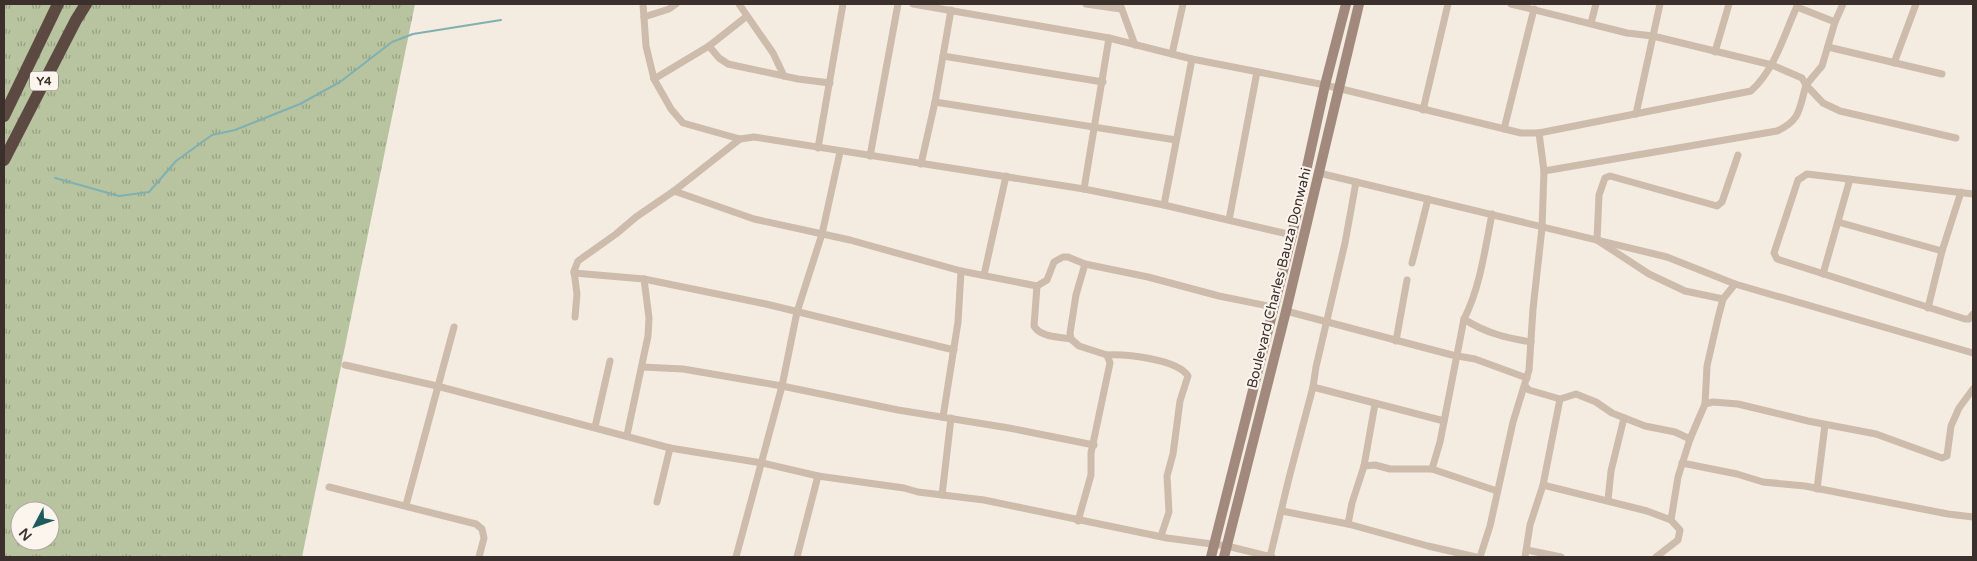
<svg xmlns="http://www.w3.org/2000/svg" width="1977" height="561" viewBox="0 0 1977 561" font-family="'Varela Round',sans-serif">
<style>
.grass{fill:url(#grass-tufts);fill-rule:evenodd}
.lines{fill:none;stroke-linecap:round;stroke-linejoin:round}
.stream{stroke:#7fb0b2;stroke-width:2}
.street{stroke:#cdbbac;stroke-width:7}
.secondary{stroke:#a18a7d;stroke-width:10}
.highway{stroke:#5c4a42;stroke-width:12}
.labels{text-anchor:middle;dominant-baseline:central;stroke-width:4.5;stroke-linejoin:round;paint-order:stroke}
.shield{fill:#fbf5ee;stroke:#756b66;stroke-width:1}
.shield-label{font-size:12px;font-weight:bold;fill:#3b302b}
.street-label{font-size:14px;fill:#3b302b;stroke:#fbf5ee}
</style>
<defs>
<pattern id="grass-tufts" width="24" height="20" patternUnits="userSpaceOnUse" patternTransform="scale(1.25)"><rect width="24" height="20" fill="#b8c4a0"/><path d="M3 7l-1-3M5 7V3M7 7l1-3M15 17l-1-3M17 17v-4M19 17l1-3" fill="none" stroke="#97a083"/></pattern>
</defs>
<rect width="100%" height="100%" fill="#f4ebe1"/>
<path class="grass" d="M4,4H415L302,557H4ZM20,511H50V541H20Z"/>
<g class="lines">
<path class="stream" d="M55,178L119,196L149,192L176,161L212,135L235,130L300,104L340,82L392,42L413,34L501,20"/>
<g class="street">
<path d="M643,4L646,46L654,79L671,109L683,123L740,139"/>
<path d="M739,4L773,53L784,76"/>
<path d="M913,4L1109,38L1192,59L1325,85L1521,133H1539L1751,91C1776,68 1784,34 1798,4"/>
<path d="M1086,4L1121,9"/>
<path d="M1120,4L1135,45"/>
<path d="M1511,4L1627,33L1653,36L1772,65L1802,78L1806,85L1822,66L1835,22L1843,4"/>
<path d="M1797,7L1835,22"/>
<path d="M644,17L669,9L676,4"/>
<path d="M1591,23L1596,4"/>
<path d="M709,46L719,58L728,64L798,79L830,83"/>
<path d="M1828,47L1942,74"/>
<path d="M1715,52L1729,4"/>
<path d="M1172,54L1183,4"/>
<path d="M943,56L1103,82"/>
<path d="M1894,63L1916,4"/>
<path d="M654,79L709,46L747,16"/>
<path d="M935,102L1176,140"/>
<path d="M1423,110L1448,4"/>
<path d="M1636,114L1660,4"/>
<path d="M1504,129L1534,9"/>
<path d="M818,148L843,4"/>
<path d="M870,156L898,4"/>
<path d="M921,164L935,102L951,10"/>
<path d="M1544,171L1777,131C1801,120 1799,109 1806,85L1823,103L1840,111L1956,138"/>
<path d="M1319,173L1667,257L1735,284L1973,353"/>
<path d="M1084,189L1109,38"/>
<path d="M674,191L754,219L850,240L961,271L1037,286L1047,280L1054,262L1063,257H1068L1085,264L1148,277L1219,296L1273,307"/>
<path d="M1973,194L1807,174L1798,180L1774,253L1777,259L1965,319H1969L1973,314"/>
<path d="M1164,205L1192,59"/>
<path d="M1492,214C1485,249 1480,288 1464,319C1485,333 1507,338 1531,342"/>
<path d="M1229,220L1257,72"/>
<path d="M1838,222L1942,251"/>
<path d="M1412,263L1428,199"/>
<path d="M574,273L644,279L649,318L648,336L627,435"/>
<path d="M1823,274L1850,179"/>
<path d="M984,275L1006,176"/>
<path d="M644,279L766,304L954,350"/>
<path d="M1037,286L1034,326C1040,337 1059,337 1071,339"/>
<path d="M1723,299L1685,291L1649,274L1597,240L1599,195L1605,178L1610,176L1717,206L1722,202L1738,155"/>
<path d="M1928,308L1942,251L1961,192"/>
<path d="M1286,311L1452,355L1475,359L1527,378"/>
<path d="M575,317L577,294L574,271L578,261L616,234L636,217L674,191L740,139L754,137L1084,189L1164,205L1292,235"/>
<path d="M1396,341L1407,280"/>
<path d="M1107,355C1126,354 1177,359 1188,376L1180,401L1173,454L1167,476L1169,512L1161,536"/>
<path d="M345,365L437,386L670,448L762,463L818,476L904,488L918,492L984,500L1167,538L1227,546L1272,557"/>
<path d="M642,367L683,369L782,386L898,410L1009,428L1094,445"/>
<path d="M1525,386L1529,390L1560,399L1543,485L1530,525L1525,557"/>
<path d="M1313,387L1444,421"/>
<path d="M1560,399L1576,394L1596,402L1612,413L1645,426L1675,432L1690,439"/>
<path d="M1705,404L1707,366L1718,318L1723,299L1735,284"/>
<path d="M943,417L958,322L961,271"/>
<path d="M595,427L610,361"/>
<path d="M1682,463L1737,474L1763,482L1805,486L1948,514L1973,517"/>
<path d="M1364,466L1375,465L1390,469H1432L1497,491"/>
<path d="M1432,469L1440,442L1464,319"/>
<path d="M1543,485L1647,511L1671,520"/>
<path d="M329,487L476,524L482,529L484,538L479,557"/>
<path d="M1817,489L1825,425"/>
<path d="M942,495L951,418"/>
<path d="M1608,500L1611,471L1624,418"/>
<path d="M657,502L670,448"/>
<path d="M406,505L454,327"/>
<path d="M1282,511L1348,524L1428,546L1476,557"/>
<path d="M1078,521L1091,475V453L1110,363L1107,355L1079,346L1071,339L1070,333L1076,295L1085,264"/>
<path d="M1348,524L1352,503L1364,466L1375,404"/>
<path d="M1527,550L1561,557"/>
<path d="M736,557L782,386L797,312L822,234L840,152"/>
<path d="M797,557L818,476"/>
<path d="M1270,557L1289,478L1313,387L1316,367L1345,243L1356,182"/>
<path d="M1480,557L1490,526L1513,422L1529,370L1533,309L1542,228L1544,171L1539,133"/>
<path d="M1656,557L1678,540L1680,530L1671,520L1678,477L1690,439L1705,404L1713,402L1738,404L1808,421L1876,434L1942,458L1947,456L1951,426L1959,408L1973,389"/>
</g>
<g class="secondary">
<path d="M1211,557L1292,235L1325,85L1346,4"/>
<path d="M1224,557L1286,311L1359,4"/>
</g>
<g class="highway">
<path d="M4,116L58,4"/>
<path d="M4,160L76,20L86,4"/>
</g>
</g>
<g class="labels">
<rect class="shield" x="30" y="71.5" width="28" height="19" rx="4"/>
<g class="shield-label">
<text x="44" y="81">Y4</text>
</g>
<g class="street-label">
<text transform="translate(1279 278) rotate(-76)">Boulevard Charles Bauza Donwahi</text>
</g>
</g>
<rect width="1977" height="561" fill="none" stroke="#3b302b" stroke-width="10"/>
<g transform="translate(35 526) rotate(229)"><circle r="24" fill="#fbf5ee" stroke="#aea6a0"/>
<path d="M0-4L9 19L0 12L-9 19Z" fill="#1f5a5e"/>
<text y="-8" font-size="14" font-weight="bold" text-anchor="middle" fill="#3b302b">N</text>
</g>
</svg>
